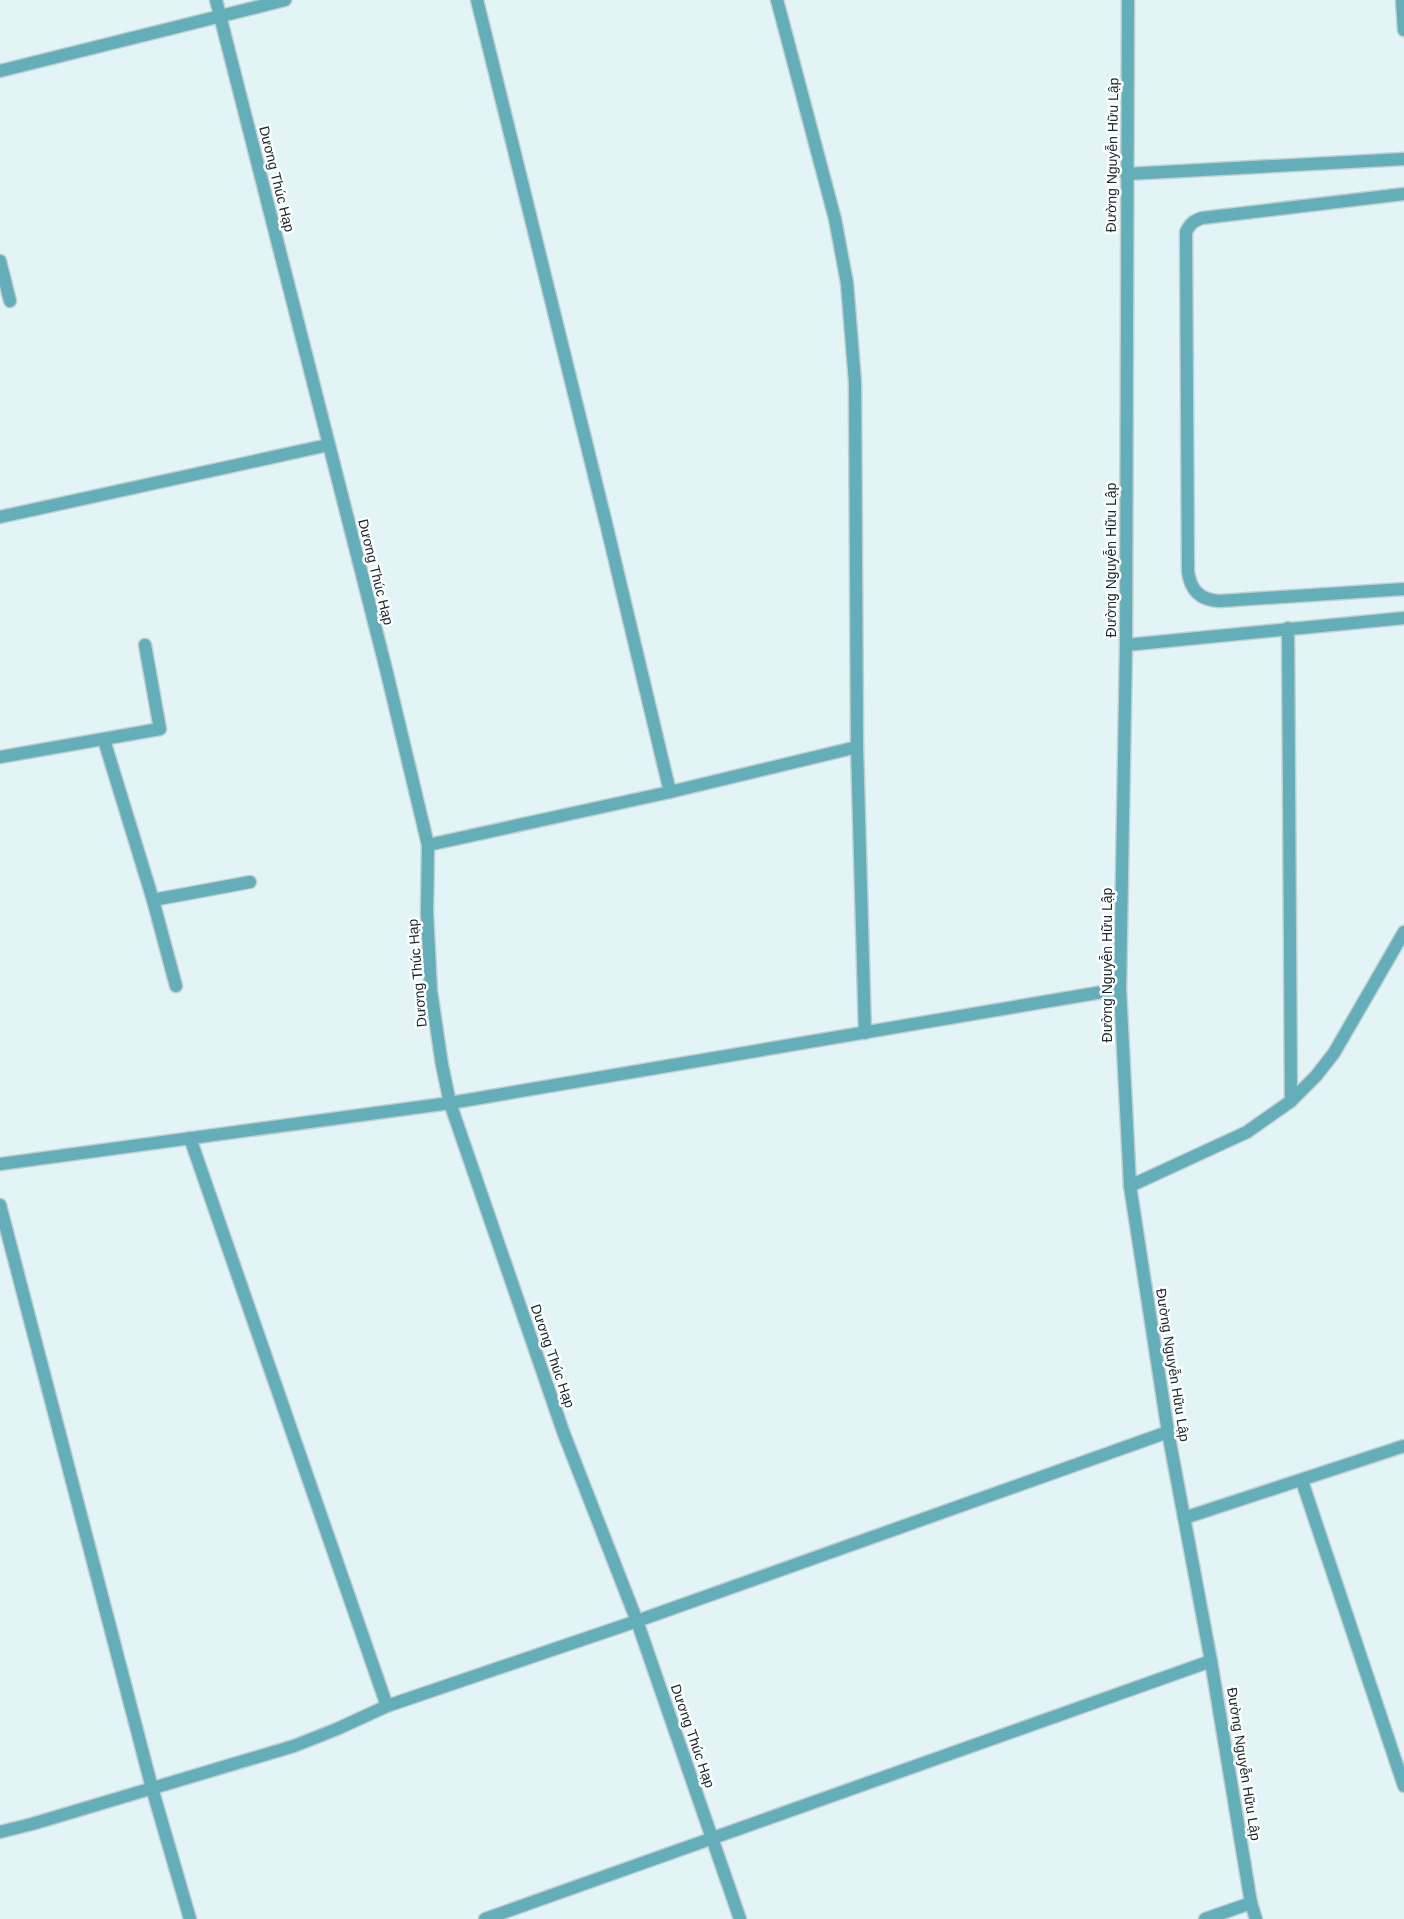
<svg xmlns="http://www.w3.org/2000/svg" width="1404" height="1919" viewBox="0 0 1404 1919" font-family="Helvetica,sans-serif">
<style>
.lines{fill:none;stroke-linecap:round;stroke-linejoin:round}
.street-casing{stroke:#c0cfd2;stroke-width:15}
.street{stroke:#63aeb8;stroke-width:12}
.labels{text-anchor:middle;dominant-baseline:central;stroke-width:5;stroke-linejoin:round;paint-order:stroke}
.street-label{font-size:14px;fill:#202728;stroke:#fbffff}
</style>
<rect width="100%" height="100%" fill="#e3f4f7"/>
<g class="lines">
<defs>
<g id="street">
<path d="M216,0L386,669L428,845L427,913L431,991L442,1065L450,1103L564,1434L637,1621L740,1919"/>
<path d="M477,0L605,519L670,792"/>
<path d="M777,0L835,219L847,283L855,382L857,747L865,1033"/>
<path d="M1128,0L1126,645L1120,989L1130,1186L1168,1432L1211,1661L1251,1903L1256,1919"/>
<path d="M1402,0L1404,30"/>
<path d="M0,71L285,0"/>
<path d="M1126,174L1404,159"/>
<path d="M1404,194L1202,218C1193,221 1190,224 1186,232L1188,572C1191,591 1200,600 1220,601L1404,589"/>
<path d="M0,261L10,301"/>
<path d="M0,517L328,445"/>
<path d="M1288,628L1291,1101"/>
<path d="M1126,645L1404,618"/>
<path d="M104,740L153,900L250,882"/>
<path d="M0,757L160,729L145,645"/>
<path d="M428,845L670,792L857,747"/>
<path d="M153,900L176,986"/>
<path d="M190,1138L387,1706"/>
<path d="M0,1164L450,1103L1120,989"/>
<path d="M1130,1186L1247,1132L1291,1101L1316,1076L1334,1053L1404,932"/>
<path d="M0,1205L152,1788L190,1919"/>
<path d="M1302,1481L1404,1786"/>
<path d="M1184,1518L1404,1446"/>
<path d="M0,1832L32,1824L294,1746L337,1729L387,1706L637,1621L1168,1432"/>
<path d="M485,1919L1211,1661"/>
<path d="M1205,1919L1251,1903"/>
</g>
</defs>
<use href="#street" class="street-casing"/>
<use href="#street" class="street"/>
</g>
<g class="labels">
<g class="street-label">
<text transform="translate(1112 155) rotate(-89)">Đường Nguyễn Hữu Lập</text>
<text transform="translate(277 179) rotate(76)">Dương Thúc Hạp</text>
<text transform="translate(1111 560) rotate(-90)">Đường Nguyễn Hữu Lập</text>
<text transform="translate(376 572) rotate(76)">Dương Thúc Hạp</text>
<text transform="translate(1107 965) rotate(-90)">Đường Nguyễn Hữu Lập</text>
<text transform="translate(417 973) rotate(-95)">Dương Thúc Hạp</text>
<text transform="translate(553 1356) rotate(71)">Dương Thúc Hạp</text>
<text transform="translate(1173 1365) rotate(81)">Đường Nguyễn Hữu Lập</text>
<text transform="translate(693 1736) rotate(71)">Dương Thúc Hạp</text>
<text transform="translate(1244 1764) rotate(81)">Đường Nguyễn Hữu Lập</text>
</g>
</g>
</svg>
